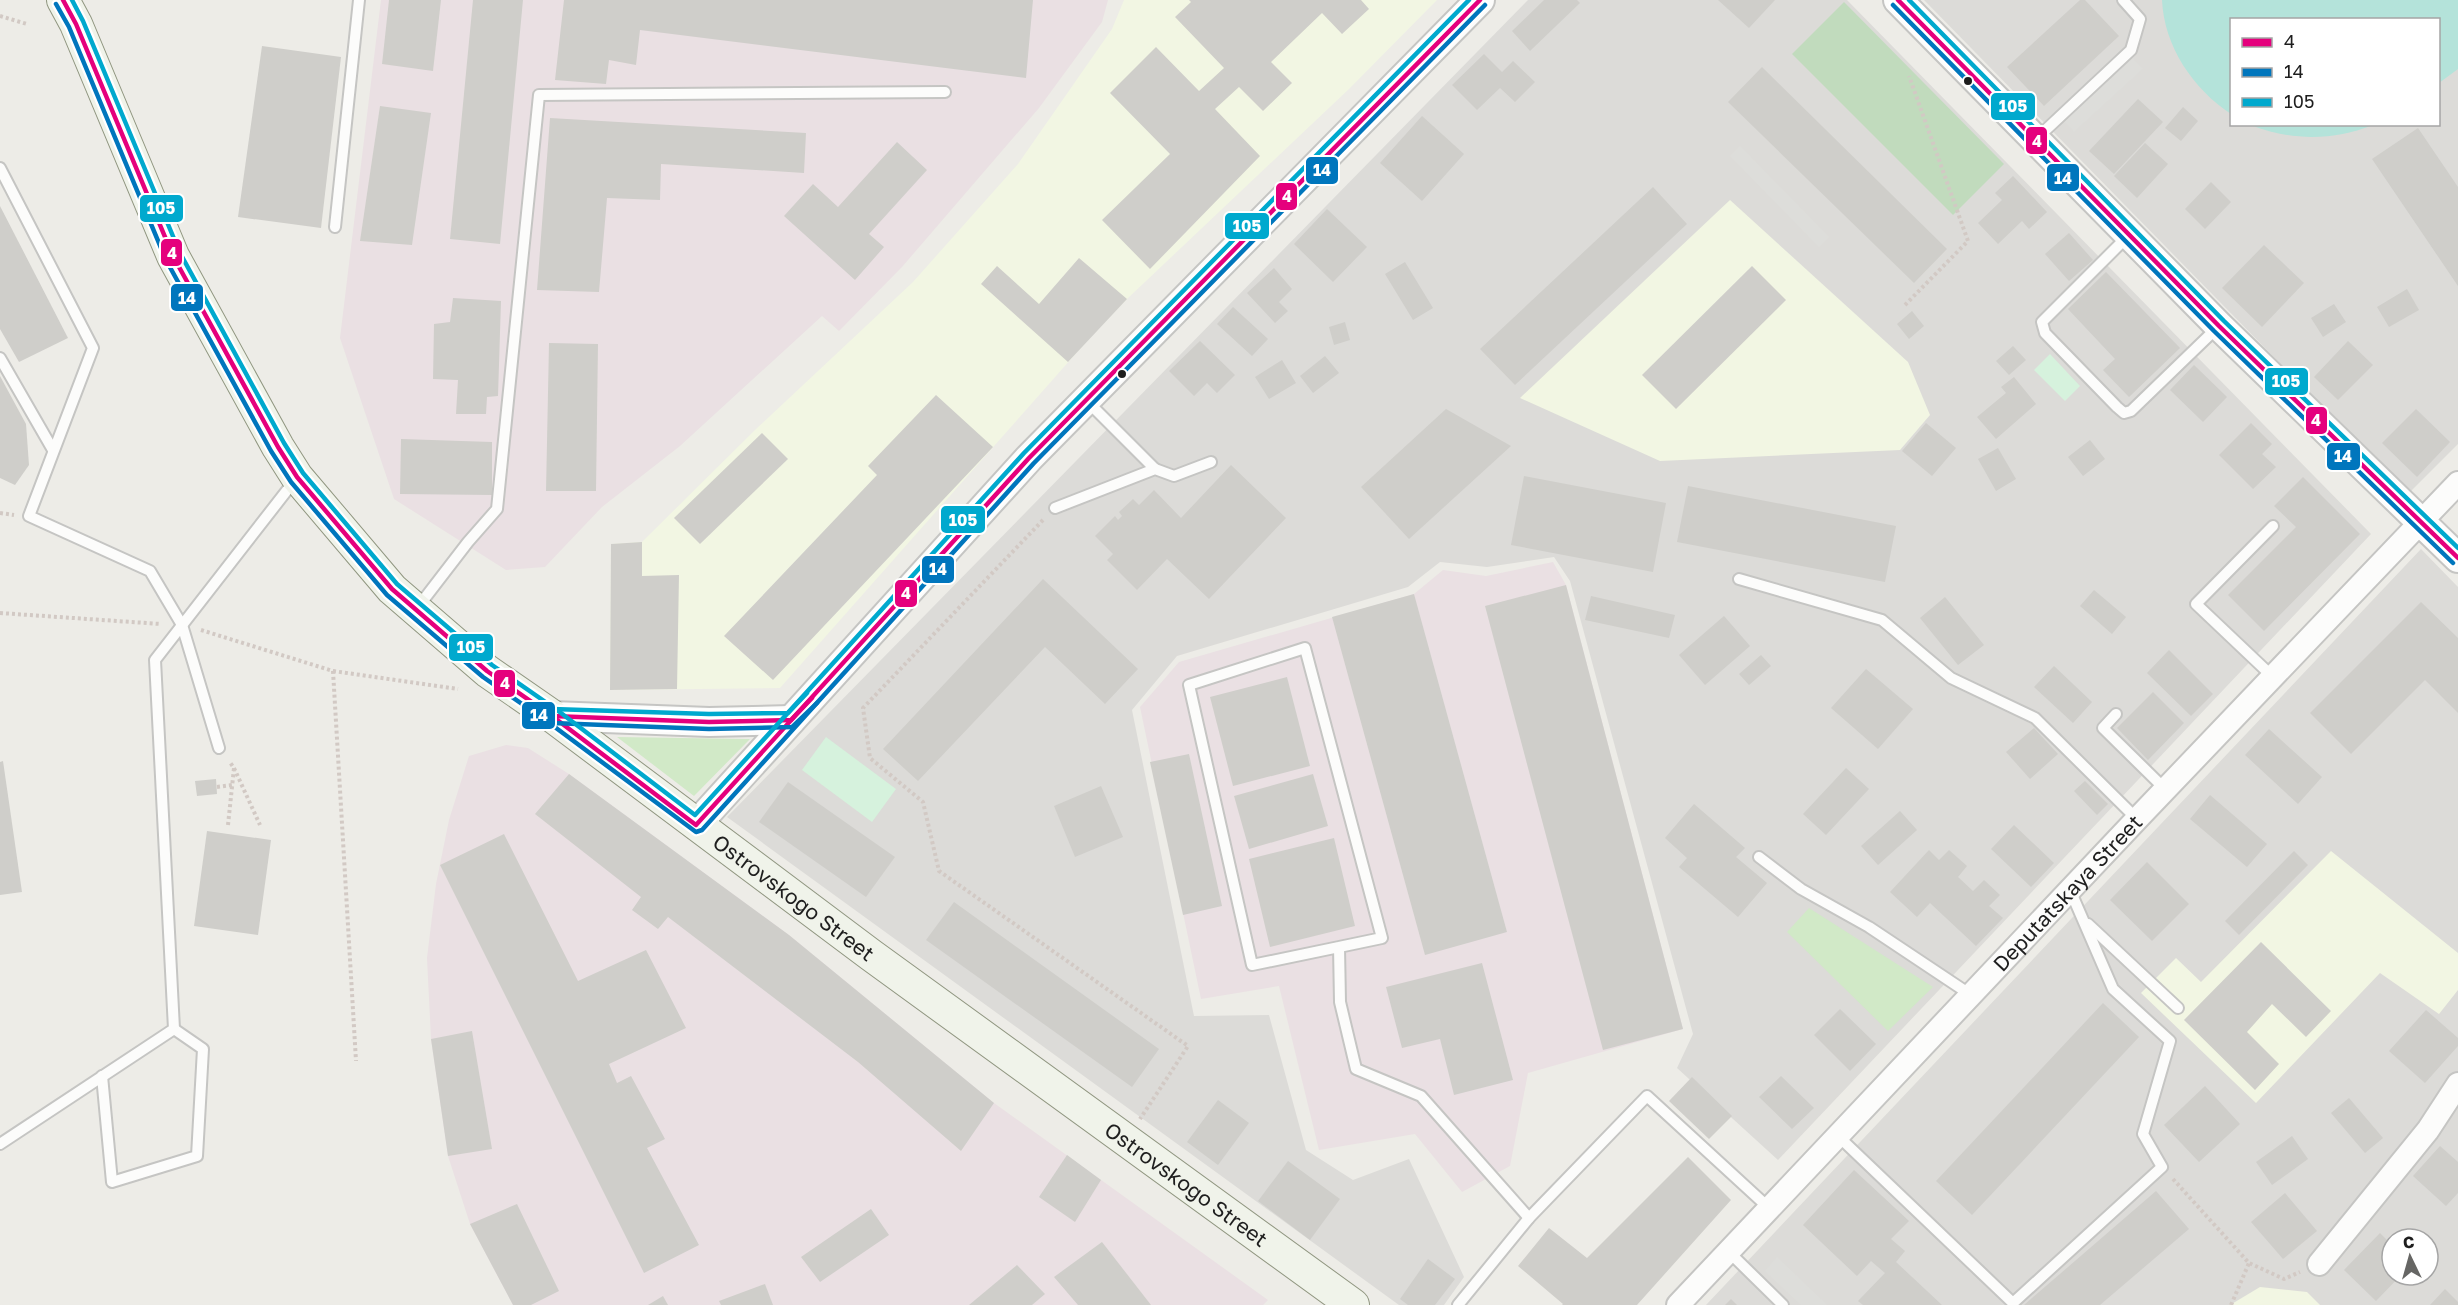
<svg xmlns="http://www.w3.org/2000/svg" width="2458" height="1305" viewBox="0 0 2458 1305" font-family="'Golos Text',sans-serif">
<style>
.residential{fill:#dcdbd8;fill-rule:evenodd}
.industrial{fill:#eae0e3}
.education{fill:#f2f6e3}
.grass{fill:#d1e9c7}
.forest{fill:#c1dbbd}
.park{fill:#d6f2dd}
.pitch{fill:#b4e3da}
.parking{fill:#ddddda}
.building{fill:#cfceca}
.lines{fill:none;stroke-linecap:round;stroke-linejoin:round}
.service-casing{stroke:#c5c5c3;stroke-width:14}
.minor-casing{stroke:#c5c5c3;stroke-width:26}
.tertiary-casing{stroke:#c5c5c3;stroke-width:32}
.secondary-casing{stroke:#909680;stroke-width:34}
.path{stroke:#d2c9c4;stroke-width:4;stroke-dasharray:3 3;stroke-linecap:butt}
.service{stroke:#fcfcfb;stroke-width:10}
.minor{stroke:#fcfcfb;stroke-width:22}
.tertiary{stroke:#fcfcfb;stroke-width:28}
.secondary{stroke:#f0f3ea;stroke-width:32}
.bus-1-casing{stroke:#fff;stroke-width:9}
.bus-2-casing{stroke:#fff;stroke-width:9}
.bus-3-casing{stroke:#fff;stroke-width:9}
.bus-1{stroke:#e5007d;stroke-width:4.5}
.bus-2{stroke:#0076bd;stroke-width:4.5}
.bus-3{stroke:#00a9ce;stroke-width:4.5}
.bus-dot{fill:#1e1e1e;stroke:#fff;stroke-width:2}
.labels{text-anchor:middle;dominant-baseline:central;stroke-width:6;stroke-linejoin:round;paint-order:stroke}
.street-label{font-size:21px;fill:#1e1e1e;stroke:#fff}
.line-badge{stroke:#fff;stroke-width:2}
.badge-label{font-size:16px;text-anchor:middle;font-weight:bold;fill:#fff}
</style>
<rect width="100%" height="100%" fill="#edece7"/>
<g class="residential">
<path d="M1528,0H1847L2371,534L1778,1160L1677,1068L1693,1034L1570,581L1554,557L1487,567L1440,562L1408,587L1177,656L1132,710L1194,1016L1269,1015L1306,1150L1353,1180L1409,1159L1464,1277L1444,1305H1399L727,817Z"/>
<path d="M1924,0H2458V444L2408,494ZM2232,20H2438V124H2232Z"/>
<path d="M2421,549L2458,587V1305H1706ZM2392,1239H2428V1275H2392Z"/>
</g>
<g class="industrial">
<path d="M381,0H1108L1102,22L1039,108L902,267L839,331L822,316L680,446L602,507L545,567L506,570L394,499L340,338Z"/>
<path d="M1553,562L1566,585L1683,1029L1528,1073L1510,1166L1462,1192L1415,1134L1319,1150L1279,986L1201,999L1140,707L1179,662L1414,594L1443,570L1486,576Z"/>
<path d="M506,745L528,748L569,774L789,935L994,1103L1268,1300L1263,1305H513L470,1224L448,1156L431,1039L427,958L436,884L449,820L469,756Z"/>
</g>
<g class="education">
<path d="M1124,0H1437L1349,89L1127,299L1094,333L780,688L610,690L611,544L642,542L756,429L913,282L1018,164L1112,29Z"/>
<path d="M1730,200L1908,362L1930,415L1900,450L1660,461L1520,398Z"/>
<path d="M2331,851L2458,953V990L2439,1014L2380,973L2256,1103L2141,993L2176,958L2201,982Z"/>
<path d="M2260,1287L2307,1292L2320,1305H2230Z"/>
</g>
<g class="grass">
<path d="M617,737L746,739H750L694,796Z"/>
<path d="M1809,908L1933,987L1888,1031L1787,932Z"/>
</g>
<path class="forest" d="M1844,2L2004,164L1953,215L1792,54Z"/>
<g class="park">
<path d="M2050,354L2080,386L2065,401L2034,370Z"/>
<path d="M826,737L896,789L872,822L802,770Z"/>
</g>
<g class="pitch">
<path d="M2162,0H2458V69L2439,83L2438,20H2232L2231,114C2193,89 2164,46 2162,0Z"/>
<path d="M2251,125H2373C2333,141 2291,141 2251,125Z"/>
</g>
<g class="parking">
<path d="M2133,58L2143,69L2074,132L2064,121Z"/>
<path d="M1740,146L1829,237L1819,247L1730,156Z"/>
<path d="M1777,1257L1827,1305H1801L1765,1271Z"/>
</g>
<g class="building">
<path d="M389,0H441L433,71L382,64Z"/>
<path d="M473,0H523L500,244L450,239Z"/>
<path d="M564,0H1033L1026,78L640,30L636,65L609,60L606,84L555,80Z"/>
<path d="M1189,0H1361L1369,9L1342,34L1322,13L1271,62L1292,83L1263,111L1239,87L1215,109L1260,156L1150,269L1102,220L1170,154L1110,93L1156,47L1199,91L1224,68L1175,17L1191,2Z"/>
<path d="M1544,0H1577L1580,3L1530,51L1512,31Z"/>
<path d="M1718,0H1775L1749,28Z"/>
<path d="M2080,0H2085L2119,36L2044,106L2007,67Z"/>
<path d="M262,46L341,57L321,228L238,217Z"/>
<path d="M1484,54L1502,72L1513,61L1535,82L1515,102L1500,88L1477,110L1452,85Z"/>
<path d="M1762,67L1947,249L1914,283L1728,102Z"/>
<path d="M2138,99L2163,122L2114,174L2089,151Z"/>
<path d="M380,106L431,113L412,245L360,241Z"/>
<path d="M2183,107L2198,121L2181,141L2165,128Z"/>
<path d="M1422,116L1464,154L1422,201L1380,163Z"/>
<path d="M550,118L806,133L804,173L661,164L660,200L607,198L599,292L537,290Z"/>
<path d="M2418,128L2458,187V286L2372,159Z"/>
<path d="M897,142L927,170L869,234L884,247L855,280L784,216L813,184L838,207Z"/>
<path d="M2145,143L2168,164L2137,198L2114,176Z"/>
<path d="M2013,176L2047,212L2029,229L2022,221L1998,244L1978,223L2002,200L1995,193Z"/>
<path d="M2211,182L2231,202L2205,229L2185,209Z"/>
<path d="M1653,187L1687,224L1515,385L1480,349Z"/>
<path d="M0,206L68,338L19,362L0,329Z"/>
<path d="M1327,209L1367,247L1333,282L1294,244Z"/>
<path d="M2069,233L2093,260L2069,281L2045,254Z"/>
<path d="M2264,245L2304,283L2262,327L2222,288Z"/>
<path d="M1079,258L1127,299L1068,362L981,284L997,266L1039,304Z"/>
<path d="M1405,262L1433,308L1413,320L1385,274Z"/>
<path d="M1752,266L1786,300L1676,409L1642,375Z"/>
<path d="M1274,268L1292,289L1279,302L1288,311L1275,323L1247,293Z"/>
<path d="M2106,272L2180,348L2129,397L2103,370L2115,359L2068,309Z"/>
<path d="M2407,289L2419,310L2389,327L2377,307Z"/>
<path d="M453,298L501,301L498,396L487,397L486,414H456L458,380L433,379L434,324L450,322Z"/>
<path d="M2334,304L2346,322L2323,337L2311,318Z"/>
<path d="M1233,307L1268,339L1252,356L1217,324Z"/>
<path d="M1912,311L1924,326L1909,339L1897,324Z"/>
<path d="M1345,322L1350,340L1334,345L1329,327Z"/>
<path d="M1200,341L1235,375L1217,393L1207,383L1194,396L1169,371Z"/>
<path d="M2348,341L2373,365L2338,400L2314,377Z"/>
<path d="M549,343L598,344L596,491H546Z"/>
<path d="M2013,346L2026,360L2009,375L1996,361Z"/>
<path d="M1325,356L1339,373L1313,393L1300,376Z"/>
<path d="M1282,360L1296,383L1269,399L1255,377Z"/>
<path d="M2194,365L2227,397L2203,422L2170,390Z"/>
<path d="M0,376L26,424L29,465L15,485L0,478Z"/>
<path d="M2014,377L2036,404L1996,439L1977,417L2006,393L2001,387Z"/>
<path d="M936,395L993,447L773,680L724,636L877,475L868,466Z"/>
<path d="M1446,409L1511,446L1409,539L1361,487Z"/>
<path d="M2416,409L2450,442L2417,477L2382,443Z"/>
<path d="M1926,423L1956,448L1932,476L1902,451Z"/>
<path d="M2251,423L2272,444L2262,454L2276,467L2253,489L2219,455Z"/>
<path d="M762,433L788,459L700,544L674,518Z"/>
<path d="M401,439L492,442V495L400,494Z"/>
<path d="M2090,440L2105,459L2083,476L2068,457Z"/>
<path d="M1998,448L2016,479L1996,491L1978,459Z"/>
<path d="M1231,465L1286,518L1209,599L1167,559L1137,590L1107,560L1113,554L1095,536L1115,516L1118,520L1122,516L1119,512L1133,499L1139,505L1154,490L1181,518Z"/>
<path d="M1524,476L1666,503L1653,572L1511,545Z"/>
<path d="M2303,477L2360,534L2264,631L2228,595L2296,527L2274,506Z"/>
<path d="M1688,486L1896,526L1885,582L1677,542Z"/>
<path d="M642,542V576L679,575L677,689L610,690L611,544Z"/>
<path d="M1043,579L1138,669L1105,704L1045,647L918,781L883,749Z"/>
<path d="M1566,585L1683,1029L1603,1050L1485,606Z"/>
<path d="M2094,590L2126,617L2112,634L2080,606Z"/>
<path d="M1414,594L1507,932L1425,955L1332,617Z"/>
<path d="M1591,596L1675,615L1669,638L1585,620Z"/>
<path d="M1945,597L1984,645L1958,665L1920,618Z"/>
<path d="M2421,602L2458,638V713L2425,680L2351,754L2310,713Z"/>
<path d="M1724,616L1750,646L1705,685L1679,655Z"/>
<path d="M2169,650L2213,694L2191,716L2147,673Z"/>
<path d="M1761,655L1771,666L1749,685L1739,674Z"/>
<path d="M2054,666L2092,702L2073,723L2034,687Z"/>
<path d="M1866,669L1913,709L1878,749L1831,708Z"/>
<path d="M1287,677L1310,766L1233,786L1210,697Z"/>
<path d="M2153,692L2184,723L2148,760L2117,728Z"/>
<path d="M2034,728L2058,754L2030,779L2006,752Z"/>
<path d="M2269,729L2322,777L2298,804L2245,755Z"/>
<path d="M1189,754L1222,906L1183,915L1150,762Z"/>
<path d="M3,761L22,892L0,895V762Z"/>
<path d="M1846,768L1869,789L1826,835L1803,814Z"/>
<path d="M569,774L789,935L994,1103L961,1151L858,1062L668,917L658,929L632,910L641,897L535,814Z"/>
<path d="M1313,774L1328,826L1249,849L1234,796Z"/>
<path d="M216,779L217,794L197,796L195,781Z"/>
<path d="M2085,781L2108,804L2097,815L2074,791Z"/>
<path d="M788,782L895,857L866,897L759,822Z"/>
<path d="M1101,786L1123,837L1075,857L1054,806Z"/>
<path d="M2210,795L2267,844L2247,867L2190,819Z"/>
<path d="M1694,804L1745,848L1736,857L1767,883L1738,917L1679,867L1687,858L1665,838Z"/>
<path d="M1900,811L1917,830L1878,865L1861,846Z"/>
<path d="M2014,825L2054,863L2031,887L1991,849Z"/>
<path d="M207,831L271,840L258,935L194,926Z"/>
<path d="M504,834L578,981L646,950L686,1028L609,1064L617,1083L631,1076L665,1139L647,1148L699,1245L644,1273L440,865Z"/>
<path d="M1334,838L1355,926L1270,947L1249,859Z"/>
<path d="M1929,850L1939,860L1949,850L1967,866L1958,877L1973,891L1984,880L2000,895L1989,906L2003,918L1976,946L1930,903L1917,917L1890,892Z"/>
<path d="M2294,851L2308,865L2239,935L2225,921Z"/>
<path d="M2147,862L2189,904L2152,941L2110,900Z"/>
<path d="M954,902L1159,1049L1132,1087L926,940Z"/>
<path d="M2261,942L2331,1011L2306,1037L2272,1004L2247,1032L2279,1064L2255,1090L2184,1020Z"/>
<path d="M1482,963L1513,1080L1454,1095L1440,1039L1402,1048L1386,987Z"/>
<path d="M2103,1003L2139,1037L1972,1215L1936,1181Z"/>
<path d="M1840,1009L1876,1044L1850,1071L1814,1035Z"/>
<path d="M2426,1010L2458,1038V1046L2425,1083L2389,1051Z"/>
<path d="M472,1031L492,1149L448,1156L431,1039Z"/>
<path d="M1781,1076L1814,1108L1792,1129L1759,1097Z"/>
<path d="M1692,1077L1732,1116L1709,1139L1669,1101Z"/>
<path d="M2205,1086L2240,1124L2199,1162L2164,1125Z"/>
<path d="M2349,1098L2383,1138L2365,1153L2331,1113Z"/>
<path d="M1218,1100L1249,1123L1218,1165L1187,1142Z"/>
<path d="M2292,1136L2308,1159L2272,1185L2256,1162Z"/>
<path d="M2440,1146L2458,1162V1193L2446,1206L2413,1176Z"/>
<path d="M1067,1155L1101,1180L1075,1222L1039,1197Z"/>
<path d="M1688,1157L1731,1200L1637,1305H1562L1563,1304L1518,1266L1549,1228L1587,1258Z"/>
<path d="M1288,1161L1340,1199L1310,1240L1258,1201Z"/>
<path d="M1854,1170L1909,1221L1891,1239L1905,1251L1896,1262L1942,1305H1863L1858,1301L1885,1273L1871,1261L1857,1276L1803,1225Z"/>
<path d="M2156,1191L2189,1229L2100,1305H2024Z"/>
<path d="M2285,1193L2317,1231L2283,1259L2251,1222Z"/>
<path d="M517,1204L559,1291L531,1305H513L470,1224Z"/>
<path d="M871,1209L889,1235L820,1282L801,1257Z"/>
<path d="M2380,1233L2392,1245V1275H2401L2376,1301L2344,1270Z"/>
<path d="M1102,1242L1151,1305H1078L1054,1277Z"/>
<path d="M1428,1259L1455,1279L1435,1305H1408L1400,1299Z"/>
<path d="M1017,1265L1045,1294L1032,1305H969Z"/>
<path d="M765,1284L773,1305H721L719,1301Z"/>
<path d="M2445,1289L2458,1302V1305H2430Z"/>
<path d="M663,1296L668,1305H648Z"/>
<path d="M1731,1299L1737,1305H1725Z"/>
</g>
<g class="lines">
<defs>
<g id="service">
<path d="M2036,139L2131,50L2140,19L2123,0"/>
<path d="M0,168L93,348L29,516L150,571L182,625L219,748"/>
<path d="M335,227L359,0"/>
<path d="M2129,235L2042,322L2045,333L2117,407L2124,413L2131,411L2219,326"/>
<path d="M0,358L53,450"/>
<path d="M1086,400L1155,469"/>
<path d="M1055,508L1155,469L1174,476L1211,462"/>
<path d="M1739,579L1882,620L1951,678L2035,718L2137,819"/>
<path d="M418,607L468,542L497,509L539,95L945,92"/>
<path d="M2273,677L2196,604L2273,526"/>
<path d="M2116,714L2103,728L2165,789"/>
<path d="M1759,857L1801,889L1869,927L1971,995"/>
<path d="M2088,924L2178,1008"/>
<path d="M1339,947L1252,965L1189,685L1305,648L1382,938L1339,947L1340,1002L1356,1069L1421,1096L1529,1218"/>
<path d="M102,1076L112,1182L197,1156L203,1049L174,1029"/>
<path d="M1838,1136L2013,1303L2162,1167L2143,1134L2170,1041L2113,989L2070,890"/>
<path d="M0,1144L174,1029L155,660L295,480"/>
<path d="M1728,1251L1783,1305"/>
<path d="M1458,1305L1529,1218L1647,1096L1769,1208"/>
</g>
<g id="minor">
<path d="M2319,1264L2428,1130L2458,1084"/>
<path id="s1" d="M1678,1305L2137,819L2458,483"/>
</g>
<g id="tertiary">
<path d="M1898,0L2219,326L2458,558"/>
<path d="M552,716L709,722L791,720"/>
<path d="M696,825L1029,458L1480,0"/>
</g>
<g id="secondary">
<path id="s2" d="M63,0L76,24L173,256L278,447L297,477L392,589L487,671L552,716L871,955L1353,1305"/>
</g>
</defs>
<use href="#service" class="service-casing"/>
<use href="#minor" class="minor-casing"/>
<use href="#tertiary" class="tertiary-casing"/>
<use href="#secondary" class="secondary-casing"/>
<g class="path">
<path d="M0,16L27,24"/>
<path d="M1905,305L1968,241L1909,76"/>
<path d="M0,513L14,515"/>
<path d="M1043,520L863,708L870,758L923,802L939,871L1188,1046L1140,1119"/>
<path d="M0,613L161,624"/>
<path d="M201,630L333,671L356,1061"/>
<path d="M333,671L458,689"/>
<path d="M234,768L260,825"/>
<path d="M217,787L232,785"/>
<path d="M228,825L234,768L229,761"/>
<path d="M2173,1179L2249,1263L2284,1279L2300,1272"/>
<path d="M2231,1305L2249,1263"/>
</g>
<use href="#service" class="service"/>
<use href="#minor" class="minor"/>
<use href="#tertiary" class="tertiary"/>
<use href="#secondary" class="secondary"/>
<defs>
<g id="bus-1">
<path d="M63,0L76,24L173,256L278,447L297,477L392,589L487,671L552,716L696,825L1029,458L1480,0"/>
<path d="M1898,0L2219,326L2458,558"/>
<path d="M552,716L709,722L791,720L812,698"/>
</g>
<g id="bus-2">
<path d="M56,4L69,27L166,260L271,451L291,482L387,595L483,677L548,722L696,832L702,830L1034,463L1485,5"/>
<path d="M1893,5L2214,331L2453,563"/>
<path d="M552,723L709,729L792,727L817,703"/>
</g>
<g id="bus-3">
<path d="M72,0L83,21L180,253L284,443L303,473L397,584L492,665L557,710L695,815L1024,453L1469,0"/>
<path d="M1909,0L2224,321L2458,548"/>
<path d="M552,709L709,714L788,713L807,693"/>
</g>
</defs>
<use href="#bus-1" class="bus-1-casing"/>
<use href="#bus-2" class="bus-2-casing"/>
<use href="#bus-3" class="bus-3-casing"/>
<use href="#bus-1" class="bus-1"/>
<use href="#bus-2" class="bus-2"/>
<use href="#bus-3" class="bus-3"/>
</g>
<g class="bus-dot">
<circle cx="1968" cy="81" r="5"/>
<circle cx="1122" cy="374" r="5"/>
</g>
<g class="labels">
<g class="street-label">
<text stroke="none"><textPath href="#s1" startOffset="567">Deputatskaya Street</textPath></text>
<text stroke="none"><textPath href="#s2" startOffset="1186">Ostrovskogo Street</textPath></text>
<text stroke="none"><textPath href="#s2" startOffset="1672">Ostrovskogo Street</textPath></text>
</g>
</g>
<g class="line-badge">
<rect x="1990" y="92" width="46" height="29" rx="6" fill="#00a9ce"/>
<rect x="2025" y="126" width="23" height="29" rx="6" fill="#e5007d"/>
<rect x="1305" y="156" width="34" height="29" rx="6" fill="#0076bd"/>
<rect x="2046" y="163" width="34" height="29" rx="6" fill="#0076bd"/>
<rect x="1275" y="182" width="23" height="29" rx="6" fill="#e5007d"/>
<rect x="139" y="194" width="45" height="29" rx="6" fill="#00a9ce"/>
<rect x="1224" y="212" width="46" height="28" rx="6" fill="#00a9ce"/>
<rect x="160" y="238" width="23" height="29" rx="6" fill="#e5007d"/>
<rect x="170" y="283" width="34" height="29" rx="6" fill="#0076bd"/>
<rect x="2264" y="367" width="45" height="29" rx="6" fill="#00a9ce"/>
<rect x="2305" y="406" width="23" height="29" rx="6" fill="#e5007d"/>
<rect x="2326" y="442" width="35" height="29" rx="6" fill="#0076bd"/>
<rect x="940" y="505" width="46" height="29" rx="6" fill="#00a9ce"/>
<rect x="921" y="555" width="34" height="29" rx="6" fill="#0076bd"/>
<rect x="894" y="579" width="24" height="29" rx="6" fill="#e5007d"/>
<rect x="448" y="633" width="46" height="29" rx="6" fill="#00a9ce"/>
<rect x="493" y="669" width="23" height="29" rx="6" fill="#e5007d"/>
<rect x="521" y="701" width="35" height="29" rx="6" fill="#0076bd"/>
</g>
<g class="badge-label">
<text x="2013" y="112">105</text>
<text x="2037" y="147">4</text>
<text x="1322" y="176">14</text>
<text x="2063" y="184">14</text>
<text x="1287" y="202">4</text>
<text x="161" y="214">105</text>
<text x="1247" y="232">105</text>
<text x="172" y="259">4</text>
<text x="187" y="304">14</text>
<text x="2286" y="387">105</text>
<text x="2316" y="426">4</text>
<text x="2343" y="462">14</text>
<text x="963" y="526">105</text>
<text x="938" y="575">14</text>
<text x="906" y="599">4</text>
<text x="471" y="653">105</text>
<text x="505" y="689">4</text>
<text x="539" y="721">14</text>
</g>
<rect x="2230" y="18" width="210" height="108" fill="#ffffff" stroke="#a5a5a5" stroke-width="1.5"/>
<rect x="2242" y="38" width="30" height="9" fill="#e5007d" stroke="#a5a5a5" stroke-width="1.5"/>
<text x="2284" y="48" font-size="18" fill="#1e1e1e">4</text>
<rect x="2242" y="68" width="30" height="9" fill="#0076bd" stroke="#a5a5a5" stroke-width="1.5"/>
<text x="2284" y="78" font-size="18" fill="#1e1e1e">14</text>
<rect x="2242" y="98" width="30" height="9" fill="#00a9ce" stroke="#a5a5a5" stroke-width="1.5"/>
<text x="2284" y="108" font-size="18" fill="#1e1e1e">105</text>
<g transform="translate(2410 1257) rotate(355)"><circle r="28" fill="#ffffff" stroke="#a5a5a5" stroke-width="1.5"/>
<path d="M0-4.5L10 22L0 15L-10 22Z" fill="#666664"/>
<text y="-9" font-size="16" font-weight="bold" text-anchor="middle" fill="#1e1e1e">С</text>
</g>
</svg>
